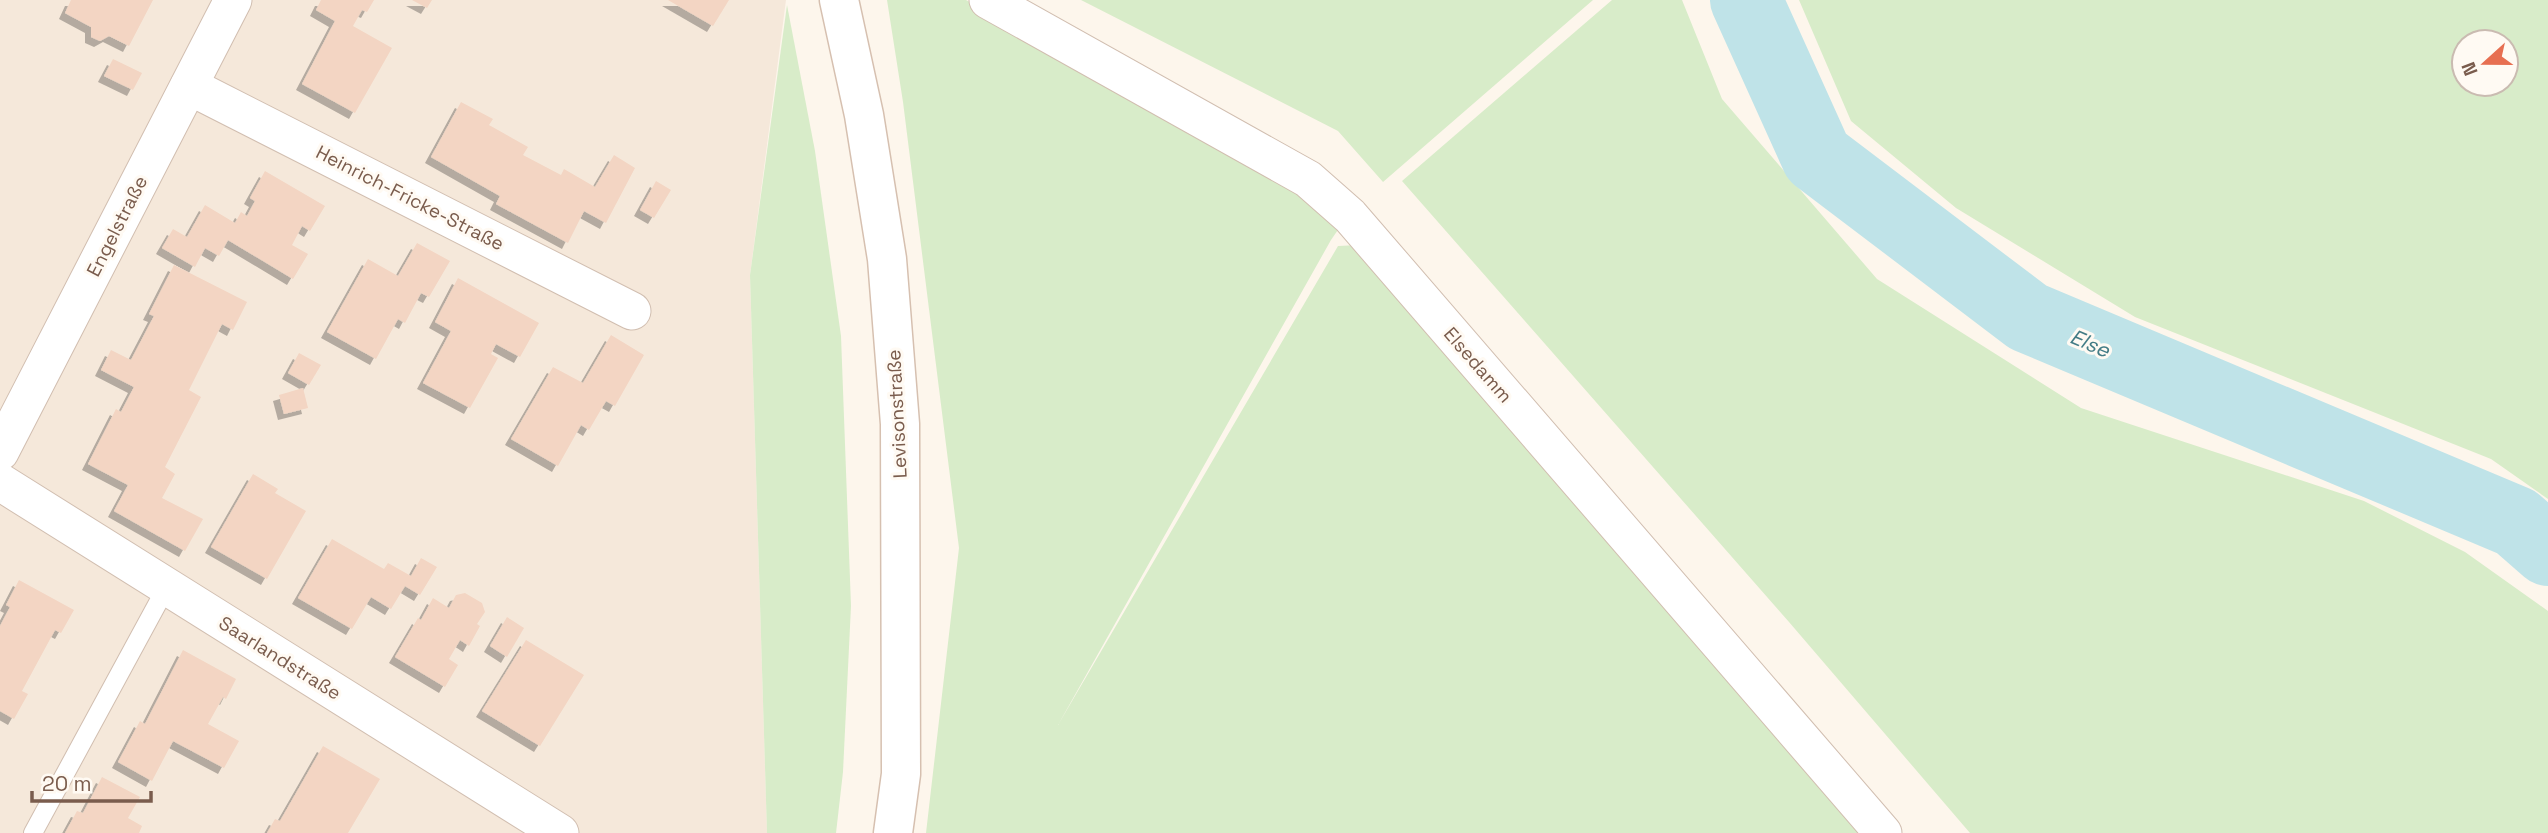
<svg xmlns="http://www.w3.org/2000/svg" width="2548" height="833" viewBox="0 0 2548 833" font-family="'Space Grotesk',sans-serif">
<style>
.residential{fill:#f5e8da}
.green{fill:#d8ecc9;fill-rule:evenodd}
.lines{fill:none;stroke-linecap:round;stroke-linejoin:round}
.river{stroke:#bfe3e8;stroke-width:72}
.building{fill:#f3d5c3;filter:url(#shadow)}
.lane-casing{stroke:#d1beb0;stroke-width:20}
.street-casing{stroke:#d1beb0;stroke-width:39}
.secondary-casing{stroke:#d6c0b0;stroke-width:41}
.lane{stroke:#fff;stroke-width:18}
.street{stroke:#fff;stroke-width:37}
.secondary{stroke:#fff;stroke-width:38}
.labels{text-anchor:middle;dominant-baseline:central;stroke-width:6;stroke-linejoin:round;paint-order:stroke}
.street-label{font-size:19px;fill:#7a5c4d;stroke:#fffaf3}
.water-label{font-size:21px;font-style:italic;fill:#437c86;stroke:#fffaf3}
</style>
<defs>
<filter id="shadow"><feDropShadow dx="-6" dy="6" stdDeviation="0" flood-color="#0004"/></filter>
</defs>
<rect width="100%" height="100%" fill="#fdf6ec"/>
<path class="residential" d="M0,0H786L750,275L767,833H0Z"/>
<g class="green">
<path d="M887,0H966L1266,170L1342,224L1331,240L1058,725L1338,246L1359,245L1872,833H926L959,548L903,102Z"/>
<path d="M1081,0H1593L1383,182L1338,131Z"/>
<path d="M1612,0H1682L1722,99L1877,279L2081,408L2364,501L2465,552L2548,611V833H1970L1789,622L1402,181Z"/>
<path d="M1799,0H2548V499L2491,459L2135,317L1956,208L1851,121ZM2464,42H2506V84H2464Z"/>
<path d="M787,5L815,151L841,336L851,606L843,772L836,833H767L750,275Z"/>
</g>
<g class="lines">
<path class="river" d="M1746,0L1817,157L2028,317L2516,522L2548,550"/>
</g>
<g class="building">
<path d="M71,0H153L129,46L109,36L100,41L91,37V27L65,13Z"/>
<path d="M321,0H374L367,12L362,10L353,26L392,48L355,113L302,84L335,21L316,10Z"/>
<path d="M412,0H432L427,8Z"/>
<path d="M668,0H729L713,26Z"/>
<path d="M113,59L142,73L133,90L104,76Z"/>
<path d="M461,102L493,119L489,125L528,147L523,155L561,175L564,169L595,187L614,155L635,168L606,223L584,211L568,243L496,204L500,196L431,157Z"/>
<path d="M265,171L325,206L310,231L302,226L292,245L308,254L293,279L228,240L219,256L205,248L195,267L162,248L173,229L187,237L205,205L235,223L241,212L247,216L255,201L250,198Z"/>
<path d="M656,181L671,190L654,218L640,210Z"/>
<path d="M417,243L450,261L429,297L421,293L405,323L398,319L376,359L327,332L368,259L398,276Z"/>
<path d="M174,265L247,302L233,330L222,324L189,390L201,397L165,467L175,474L162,498L203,519L185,551L114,511L128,485L88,464L116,409L121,412L134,387L101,370L111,350L131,360L154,316L149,314Z"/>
<path d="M458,278L539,323L520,357L496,344L491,354L498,358L470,408L423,383L451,331L435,322Z"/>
<path d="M611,335L644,355L615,406L606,401L589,430L581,425L558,466L511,439L553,367L583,383Z"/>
<path d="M299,353L321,365L309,385L288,373Z"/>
<path d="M303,388L308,408L284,414L279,395Z"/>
<path d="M253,474L278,489L275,493L306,511L267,579L211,547Z"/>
<path d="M332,539L384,569L388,563L411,576L421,558L437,567L420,595L405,586L391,609L371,597L352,629L298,598Z"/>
<path d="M19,580L74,610L61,633L55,630L22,691L28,694L14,719L0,711V626L10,607L6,605Z"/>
<path d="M465,593L482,603L485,612L477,624L480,626L469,646L460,640L449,659L458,665L445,687L395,657L418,618L421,620L433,598L449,608L456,595Z"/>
<path d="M507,617L524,628L507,657L490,646Z"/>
<path d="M526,640L584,675L540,746L482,711Z"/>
<path d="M183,650L236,679L226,699L223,697L208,724L239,741L224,768L173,741L152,781L118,762L140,721L145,724Z"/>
<path d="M323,746L380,779L348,833H267L275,819L280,821Z"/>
<path d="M102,777L140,797L128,818L142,826L139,833H65L77,811L83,813Z"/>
</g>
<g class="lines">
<defs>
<path id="lane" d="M33,833L166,588"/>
<g id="street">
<path d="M988,0L1308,179L1350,216L1883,833"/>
<path d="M189,86L632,311"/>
<path d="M0,452L233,0"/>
<path d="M0,482L560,833"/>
</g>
<path id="secondary" d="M839,0L864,115L887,259L900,424L901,774L893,833"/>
</defs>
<use href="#lane" class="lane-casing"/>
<use href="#street" class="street-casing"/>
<use href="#secondary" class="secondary-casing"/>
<use href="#lane" class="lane"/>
<use href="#street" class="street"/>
<use href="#secondary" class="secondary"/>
</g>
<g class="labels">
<g class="street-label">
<text transform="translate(410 198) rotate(27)">Heinrich-Fricke-Straße</text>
<text transform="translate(117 226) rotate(-63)">Engelstraße</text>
<text transform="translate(1478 365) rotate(49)">Elsedamm</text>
<text transform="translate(897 414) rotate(-93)">Levisonstraße</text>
<text transform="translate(280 658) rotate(32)">Saarlandstraße</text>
</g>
<g class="water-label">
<text transform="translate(2090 343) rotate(23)">Else</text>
</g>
</g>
<g transform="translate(2485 63) rotate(249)"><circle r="33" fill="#fffaf3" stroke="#cabbb1" stroke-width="2"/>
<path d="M0-5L12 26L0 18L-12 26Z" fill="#e76f51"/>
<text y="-10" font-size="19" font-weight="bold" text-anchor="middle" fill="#7a5c4d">N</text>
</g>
<path d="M32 791v10h119v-10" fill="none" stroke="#7a5c4d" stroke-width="3.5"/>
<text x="42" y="791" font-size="21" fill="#7a5c4d" stroke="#fffaf3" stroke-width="5" paint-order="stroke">20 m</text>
</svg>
